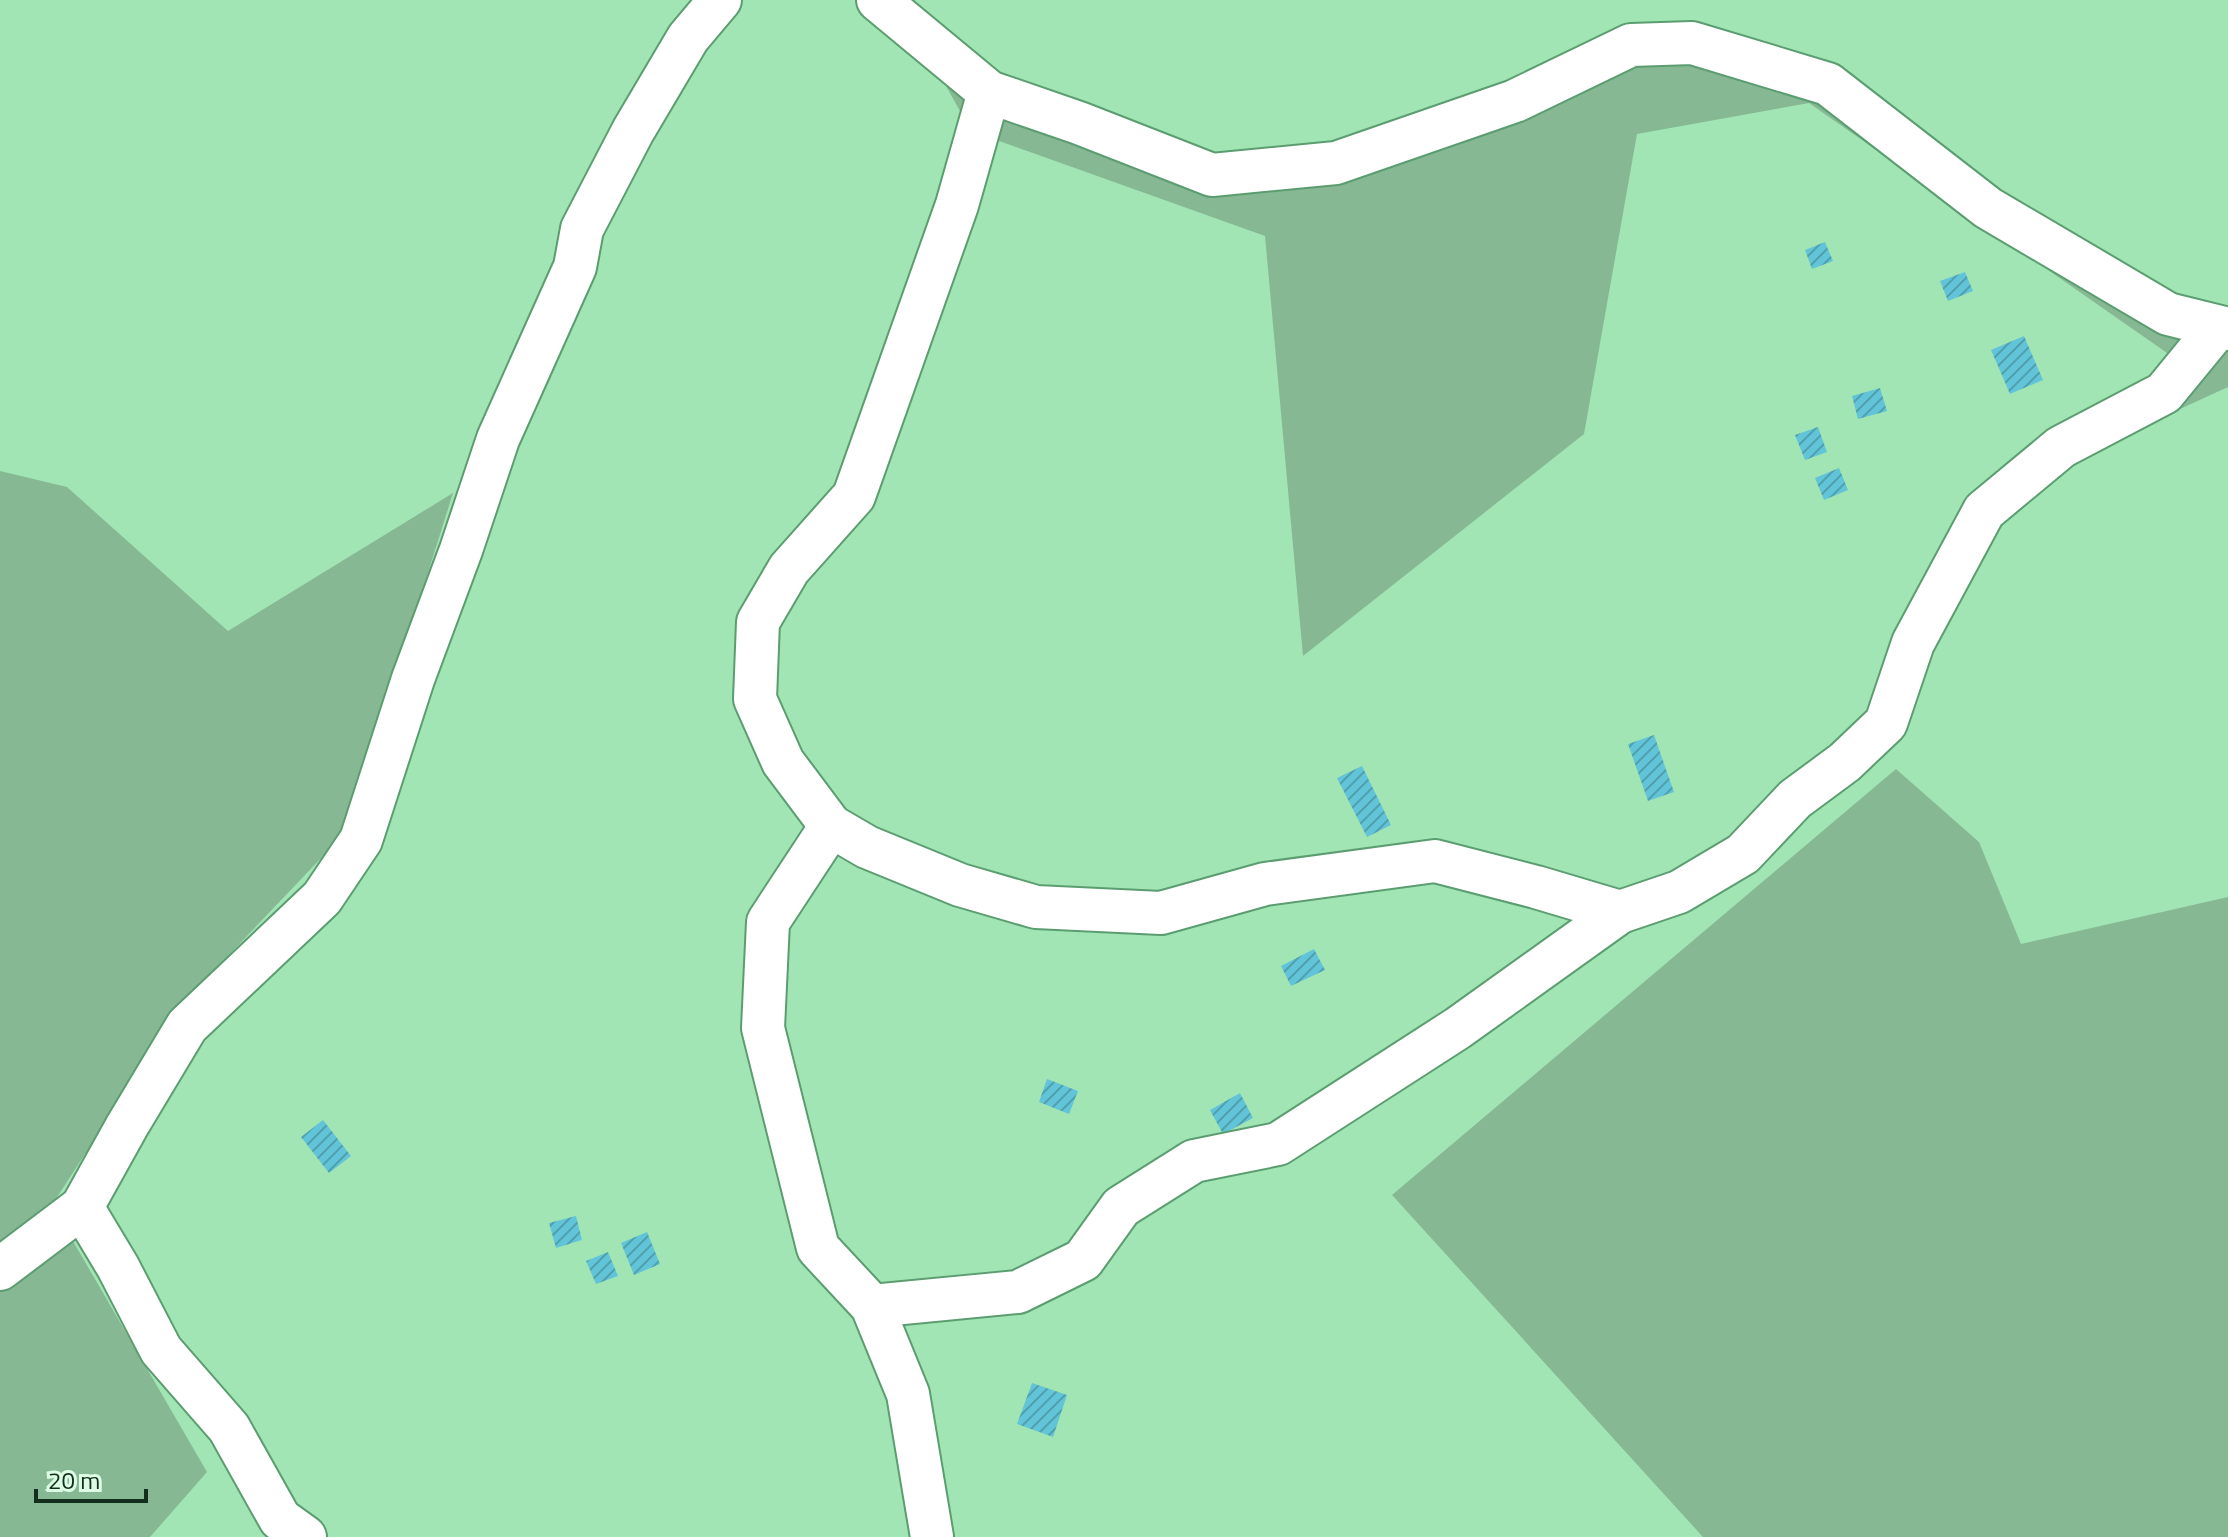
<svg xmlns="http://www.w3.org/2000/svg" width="2228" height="1537" viewBox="0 0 2228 1537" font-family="'Titillium Web',sans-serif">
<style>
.green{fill:#87b894}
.building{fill:url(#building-hatch)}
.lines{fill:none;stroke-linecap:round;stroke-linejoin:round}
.street-casing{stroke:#5b9d70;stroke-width:46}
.street{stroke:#fff;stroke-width:42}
</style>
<defs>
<pattern id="building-hatch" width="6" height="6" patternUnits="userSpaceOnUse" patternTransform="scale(2)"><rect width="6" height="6" fill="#62c4d8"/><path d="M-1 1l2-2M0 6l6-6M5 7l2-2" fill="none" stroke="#50a0ae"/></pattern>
</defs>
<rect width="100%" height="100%" fill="#a1e5b4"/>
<g class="green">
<path d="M905,12L994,72L1210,161L1336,148L1703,32L2174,296L2228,309V387L2084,453L2170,355L1809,103L1637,134L1584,434L1303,656L1265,236L971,131Z"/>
<path d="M0,471L67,487L228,631L453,493L347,831L183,1003L52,1205L207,1472L150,1537H0Z"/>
<path d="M1896,769L1979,842L2021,944L2228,897V1537H1703L1392,1195Z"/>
</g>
<g class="building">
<path d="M1825,242L1833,261L1812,269L1805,250Z"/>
<path d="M1965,272L1973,291L1948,301L1940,281Z"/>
<path d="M2024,336L2043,380L2010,394L1991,350Z"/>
<path d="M1880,388L1887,411L1858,419L1852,396Z"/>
<path d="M1818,427L1827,452L1805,460L1795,435Z"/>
<path d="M1839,468L1848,490L1824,500L1815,478Z"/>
<path d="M1654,735L1674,792L1648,801L1628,744Z"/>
<path d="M1362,766L1391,825L1367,837L1337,778Z"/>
<path d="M1314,949L1325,970L1291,986L1281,966Z"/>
<path d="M1047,1079L1078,1091L1069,1114L1039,1102Z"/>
<path d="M1240,1093L1253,1118L1223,1134L1210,1110Z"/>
<path d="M323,1120L351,1156L329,1173L301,1137Z"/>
<path d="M576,1216L582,1240L556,1248L549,1223Z"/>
<path d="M647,1232L660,1264L634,1275L621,1243Z"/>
<path d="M608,1252L618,1276L596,1284L586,1261Z"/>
<path d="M1032,1383L1067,1395L1053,1437L1017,1424Z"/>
</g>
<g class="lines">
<defs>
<g id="street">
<path d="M878,0L989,92L1079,123L1212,175L1336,163L1515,101L1631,45L1692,43L1828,84L1988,208L2168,314L2228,329"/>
<path d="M989,92L957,205L854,496L789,569L758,622L755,699L783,762L831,826L867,847L960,885L1036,907L1161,913L1265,884L1435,861L1536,887L1620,912L1679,892L1743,854L1795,799L1845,762L1886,723L1913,643L1984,511L2061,447L2164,393L2218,327"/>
<path d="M831,826L768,922L763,1028L818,1248L872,1306L908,1394L932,1537"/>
<path d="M82,1207L118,1267L161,1350L229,1428L280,1519L305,1537"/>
<path d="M0,1269L82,1207L127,1126L187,1026L322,898L361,840L413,679L461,550L498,439L575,267L582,229L633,131L688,38L720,0"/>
<path d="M872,1306L1018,1292L1083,1260L1121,1207L1194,1161L1278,1144L1458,1028L1620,912"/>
</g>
</defs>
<use href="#street" class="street-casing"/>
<use href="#street" class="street"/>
</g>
<path d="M36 1489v12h110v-12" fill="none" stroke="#132e1c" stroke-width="4"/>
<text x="48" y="1489" font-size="24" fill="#132e1c" stroke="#dcfde4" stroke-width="6" paint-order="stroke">20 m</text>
</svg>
